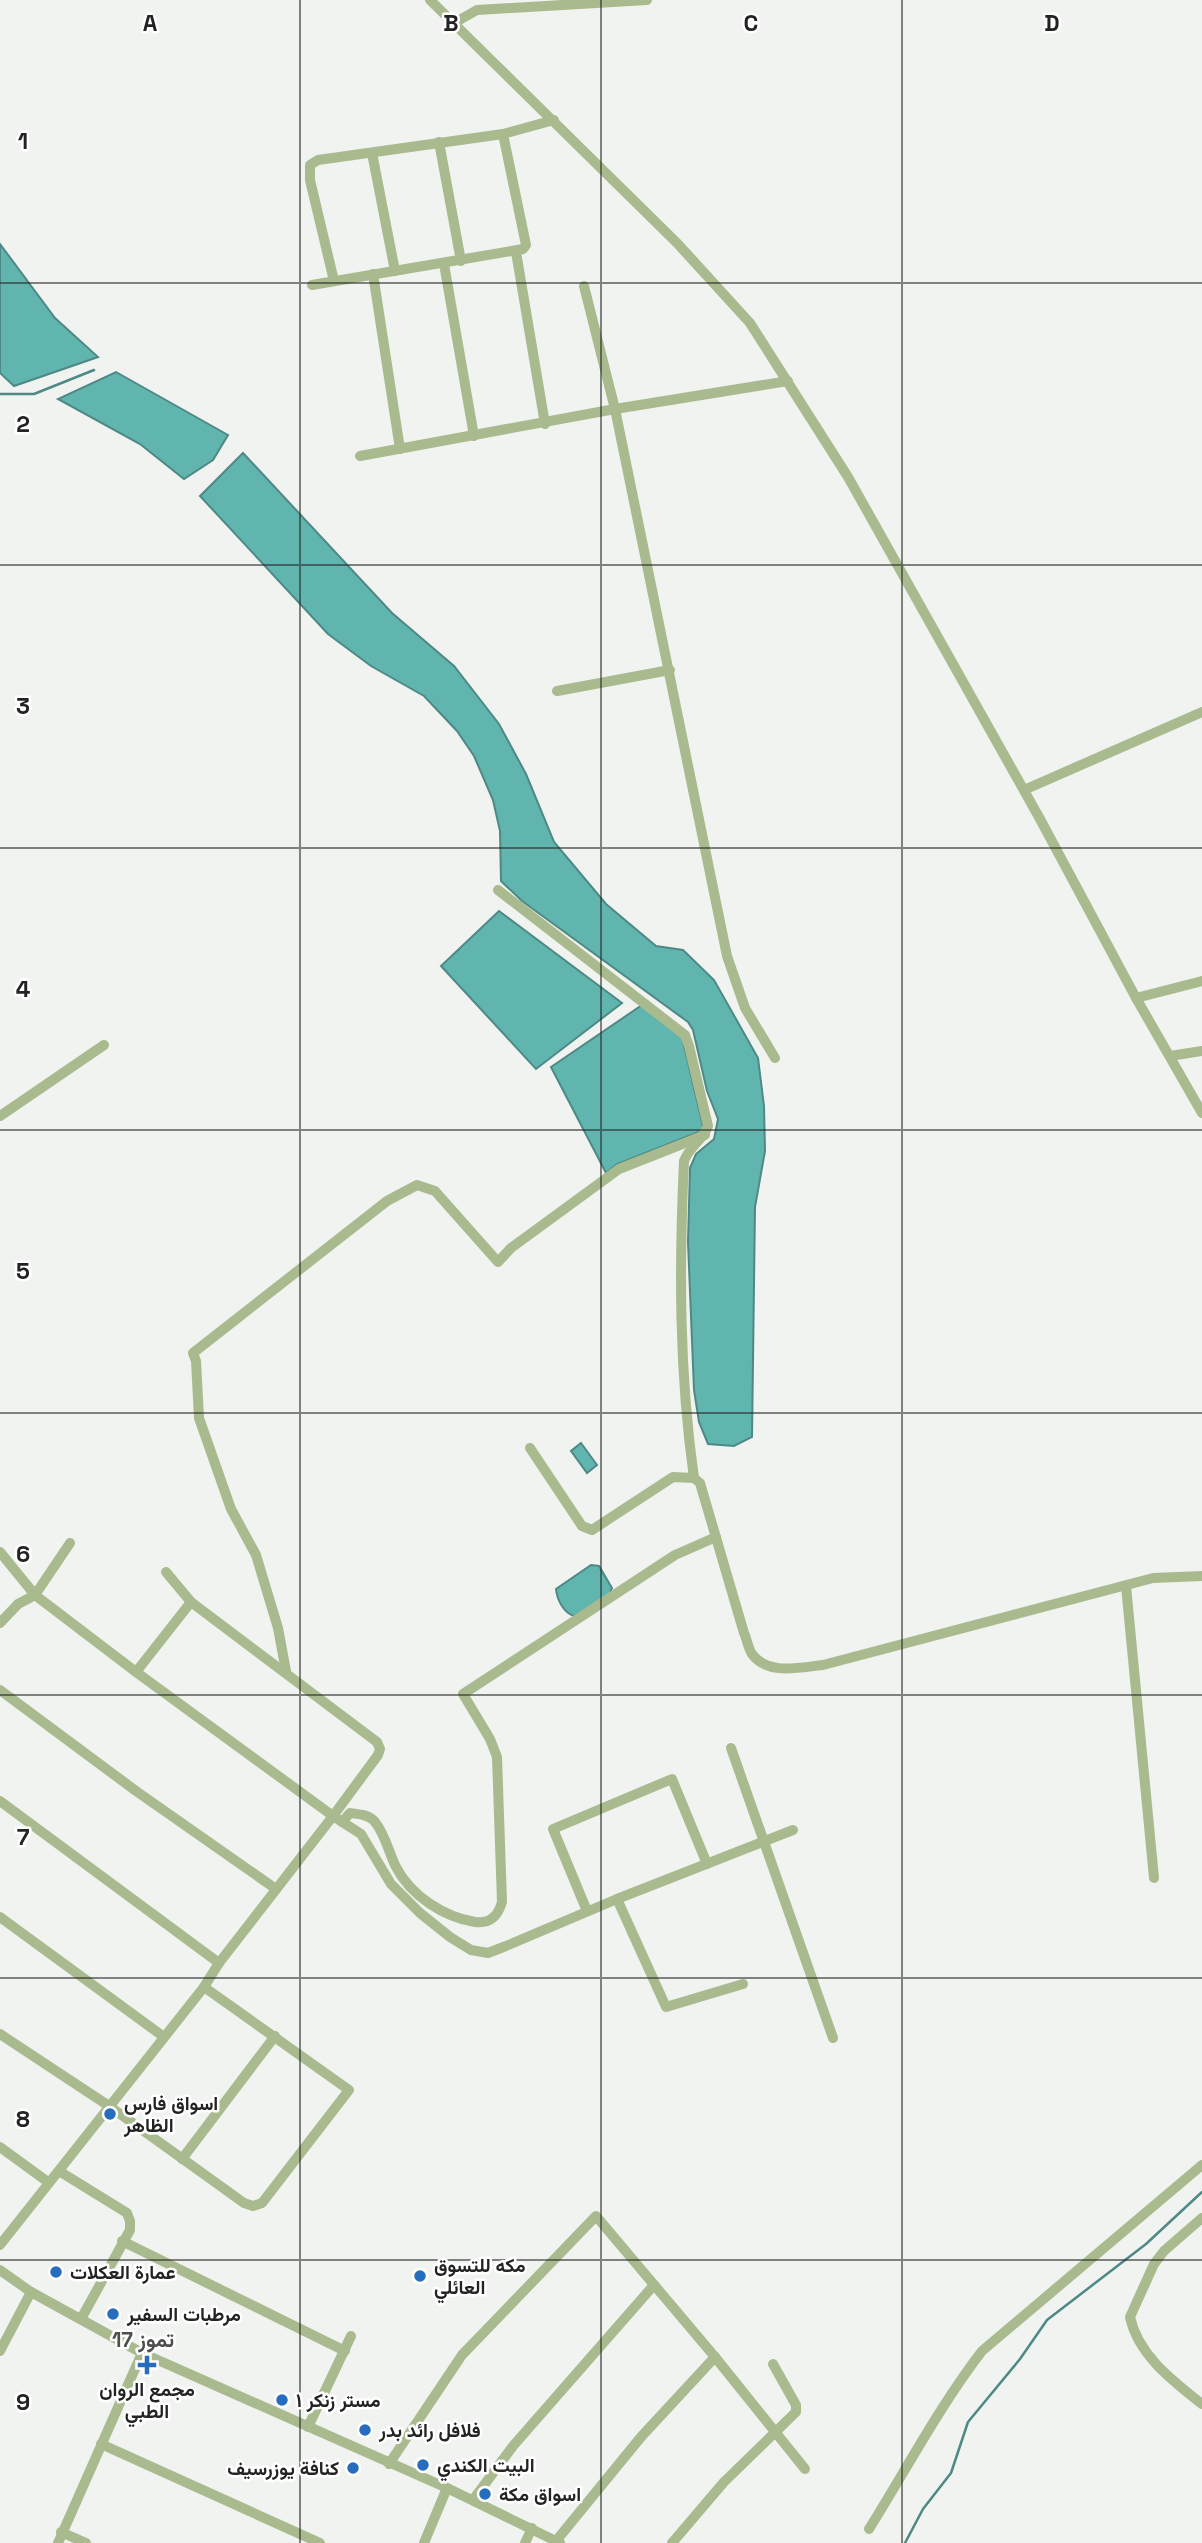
<svg xmlns="http://www.w3.org/2000/svg" width="1202" height="2543" viewBox="0 0 1202 2543" font-family="'Space Grotesk',Vazirmatn,sans-serif">
<style>
.water{fill:#61b5af;stroke:#4e8985;stroke-width:2}
.lines{fill:none;stroke-linecap:round;stroke-linejoin:round}
.stream{stroke:#4e8985;stroke-width:2.5}
.minor{stroke:#a9bb8e;stroke-width:10}
.grid{fill:none;stroke:#222322;stroke-width:2;stroke-opacity:0.55}
.poi-dot{fill:#266dbd;stroke:#fff;stroke-width:2.5}
.labels{text-anchor:middle;dominant-baseline:central;stroke-width:5;stroke-linejoin:round;paint-order:stroke}
.poi-label{font-size:19px;font-weight:bold;fill:#222322;stroke:#fff;text-anchor:start}
.neighbourhood-label{font-size:21px;font-weight:bold;fill:#4c4f4c;stroke:#fff}
.grid-label{font-size:23px;text-anchor:middle;font-weight:bold;fill:#222322;stroke:#fff;stroke-width:5;stroke-linejoin:round;paint-order:stroke}
</style>
<rect width="100%" height="100%" fill="#f0f3f0"/>
<g class="water">
<path d="M0,244L55,318L98,357L14,386L0,373Z"/>
<path d="M116,372L228,435L213,460L184,479L140,444L58,399Z"/>
<path d="M243,453L392,613L454,666L499,724L526,774L554,842L606,904L656,946L683,950L714,980L758,1058L764,1106L765,1151L755,1207L752,1437L734,1446L708,1444L699,1422L694,1390L688,1242L690,1168L696,1154L714,1139L718,1119L707,1091L693,1030L688,1022L522,901L501,881L500,831L493,800L474,756L457,731L424,696L371,666L328,634L200,496Z"/>
<path d="M499,911L622,1003L536,1069L441,966Z"/>
<path d="M642,1005L682,1037L704,1130L617,1164L606,1173L551,1067Z"/>
<path d="M581,1443L597,1465L587,1473L571,1451Z"/>
<path d="M591,1565L599,1566L612,1588L609,1595L574,1616C564,1613 557,1600 556,1589Z"/>
</g>
<g class="lines">
<g class="stream">
<path d="M0,394H34L94,370"/>
<path d="M905,2543L923,2509L951,2473L968,2422L1020,2359L1047,2320L1146,2244L1202,2192"/>
</g>
<g class="minor">
<path d="M430,0L677,243L750,323L848,477L1040,819L1136,998L1202,1113"/>
<path d="M454,23L477,10L647,0"/>
<path d="M439,142L461,261"/>
<path d="M372,153L395,271"/>
<path d="M516,252L545,424"/>
<path d="M444,264L474,436"/>
<path d="M373,274L400,449"/>
<path d="M334,281L310,180V165L318,160L503,134"/>
<path d="M312,285L523,249L526,245L503,134L554,120"/>
<path d="M584,286L615,409L727,956L745,1008L775,1058"/>
<path d="M360,456L615,409L788,381"/>
<path d="M557,691L670,670"/>
<path d="M1024,790L1202,712"/>
<path d="M498,890L685,1035L689,1046L708,1126C703,1140 689,1147 684,1161C679,1267 679,1372 694,1478"/>
<path d="M1136,998L1202,981"/>
<path d="M1170,1056L1202,1051"/>
<path d="M0,1116L104,1045"/>
<path d="M530,1448L582,1526L592,1530L673,1477L694,1478L700,1483L744,1633C747,1639 748,1648 752,1654C768,1676 801,1667 823,1665L1153,1578L1202,1576"/>
<path d="M0,1552L35,1595L136,1672L333,1816L361,1834L391,1884L420,1913L450,1937L471,1950L488,1953L506,1946L617,1899L793,1830"/>
<path d="M1126,1586L1154,1878"/>
<path d="M0,1623L18,1604L35,1595L70,1543"/>
<path d="M286,1671L278,1628L256,1555L231,1509L199,1418L196,1361L193,1353L387,1201L417,1185L435,1191L498,1262L511,1248L619,1169L705,1135"/>
<path d="M136,1672L191,1602"/>
<path d="M0,1690L136,1791L276,1889"/>
<path d="M731,1748L833,2038"/>
<path d="M0,1801L219,1963"/>
<path d="M342,1822L350,1813C359,1814 370,1815 375,1822C385,1834 389,1853 396,1867C411,1896 444,1917 475,1922C490,1924 498,1916 502,1902L497,1757L490,1739L463,1694L675,1555L716,1537"/>
<path d="M617,1899L666,2007L743,1984"/>
<path d="M587,1911L553,1829L672,1779L707,1864"/>
<path d="M0,1917L164,2037"/>
<path d="M0,2034L109,2106L244,2203L253,2206L262,2203L349,2090L204,1987"/>
<path d="M0,2147L48,2182"/>
<path d="M182,2159L275,2036"/>
<path d="M59,2171L127,2213L130,2221V2230L81,2319"/>
<path d="M1202,2218L1164,2251L1154,2264L1130,2317C1138,2355 1173,2381 1202,2404"/>
<path d="M122,2241L345,2351"/>
<path d="M0,2245L204,1987L219,1963L333,1816L378,1755L380,1749L377,1742L191,1602L166,1572"/>
<path d="M0,2270L31,2292L142,2353L447,2488L560,2543"/>
<path d="M0,2351L31,2292"/>
<path d="M308,2427L351,2336"/>
<path d="M101,2444L320,2543"/>
<path d="M389,2464L462,2355L596,2216L715,2357L805,2469"/>
<path d="M473,2500L513,2446L654,2285"/>
<path d="M869,2529C906,2470 939,2407 982,2351L1202,2165"/>
<path d="M61,2532L86,2543"/>
<path d="M556,2541L641,2437L715,2357"/>
<path d="M58,2543L142,2353"/>
<path d="M424,2543L447,2488"/>
<path d="M525,2543L532,2528"/>
<path d="M672,2543L724,2482L796,2412V2405L773,2364"/>
</g>
</g>
<path class="grid" d="M300,0V2543M601,0V2543M902,0V2543M0,283H1202M0,565H1202M0,848H1202M0,1130H1202M0,1413H1202M0,1695H1202M0,1978H1202M0,2260H1202"/>
<g class="poi-dot">
<circle cx="110" cy="2114" r="7"/>
<circle cx="56" cy="2272" r="7"/>
<circle cx="420" cy="2276" r="7"/>
<circle cx="113" cy="2314" r="7"/>
<path d="M143.5 2354.5h7v7h7v7h-7v7h-7v-7h-7v-7h7z"/>
<circle cx="282" cy="2400" r="7"/>
<circle cx="365" cy="2430" r="7"/>
<circle cx="423" cy="2465" r="7"/>
<circle cx="353" cy="2468" r="7"/>
<circle cx="485" cy="2494" r="7"/>
</g>
<g class="labels">
<g class="poi-label">
<text x="124" y="2103">اسواق فارس<tspan x="124" dy="22">الظاهر</tspan></text>
<text x="434" y="2265">مكه للتسوق<tspan x="434" dy="22">العائلي</tspan></text>
<text x="70" y="2272">عمارة العكلات</text>
<text x="127" y="2314">مرطبات السفير</text>
<text x="147" y="2389" text-anchor="middle">مجمع الروان<tspan x="147" dy="22">الطبي</tspan></text>
<text x="296" y="2400">مستر زنكر ١</text>
<text x="379" y="2430">فلافل رائد بدر</text>
<text x="437" y="2465">البيت الكندي</text>
<text x="339" y="2468" text-anchor="end">كنافة يوزرسيف</text>
<text x="499" y="2494">اسواق مكة</text>
</g>
<g class="neighbourhood-label">
<text x="143" y="2339">17 تموز</text>
</g>
</g>
<g class="grid-label">
<text x="150" y="31">A</text>
<text x="451" y="31">B</text>
<text x="751" y="31">C</text>
<text x="1052" y="31">D</text>
<text x="23" y="149">1</text>
<text x="23" y="432">2</text>
<text x="23" y="714">3</text>
<text x="23" y="997">4</text>
<text x="23" y="1279">5</text>
<text x="23" y="1562">6</text>
<text x="23" y="1845">7</text>
<text x="23" y="2127">8</text>
<text x="23" y="2410">9</text>
</g>
</svg>
